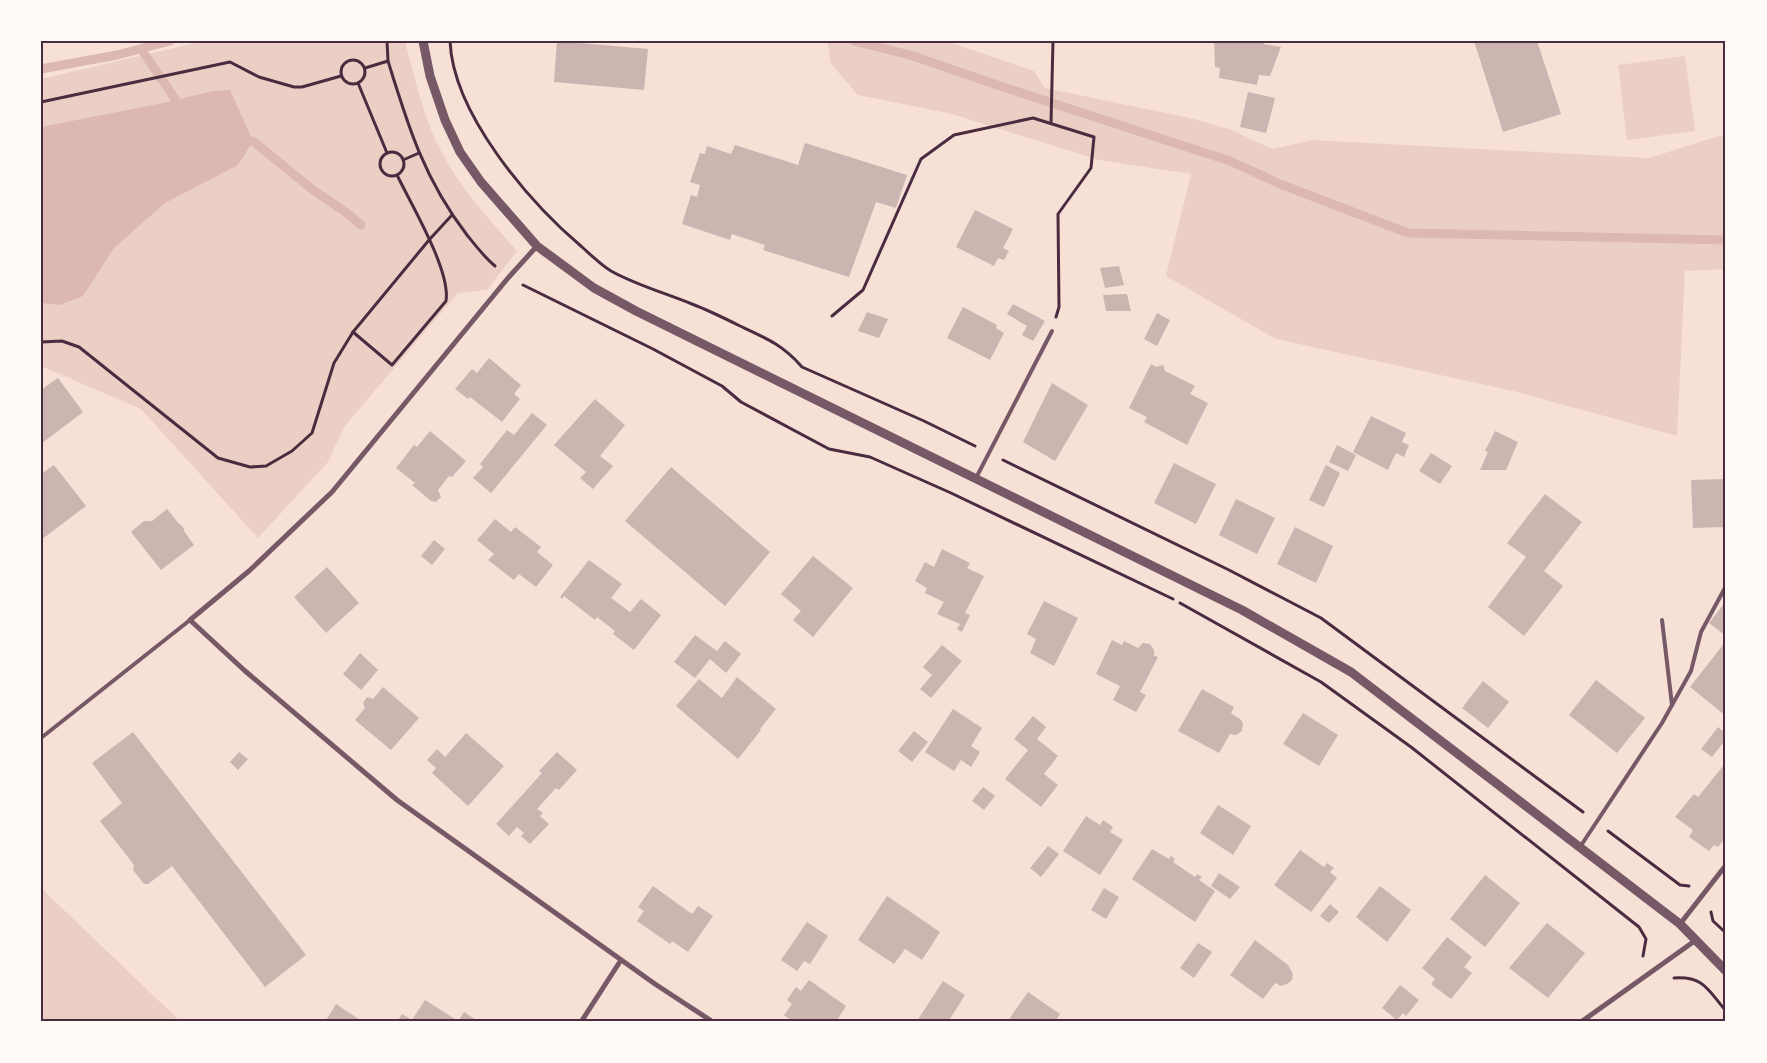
<svg xmlns="http://www.w3.org/2000/svg" width="1767" height="1063" viewBox="0 0 1767 1063" font-family="'Nunito Sans',sans-serif">
<style>
.green{fill:#ebcfc5}
.water{fill:#dcb8b0}
.lines{fill:none;stroke-linecap:round;stroke-linejoin:round}
.stream{stroke:#dcb8b0;stroke-width:9}
.building{fill:#ccb4b1}
.path{stroke:#4a2c40;stroke-width:3}
.service{stroke:#755966;stroke-width:4}
.minor{stroke:#755966;stroke-width:5}
.tertiary{stroke:#755966;stroke-width:9}
.neatline{fill:none;stroke:#4a2c40;stroke-width:2}
</style>
<rect width="100%" height="100%" fill="#f7e1d7"/>
<g class="green">
<path d="M204,41H405C415,78 423,117 441,151C460,188 490,220 517,251L487,290L458,293L344,427L328,462L258,538L141,409L41,366V79Z"/>
<path d="M827,41H946L1034,71L1045,88L1190,118L1232,130L1272,149L1313,140L1649,158L1715,137L1726,135V269L1685,271L1677,436L1513,391L1276,339L1166,276L1191,174L1099,160L952,114L858,95L831,64Z"/>
<path d="M1685,56L1695,131L1627,140L1618,65Z"/>
<path d="M41,888L181,1022H41Z"/>
</g>
<path class="water" d="M230,90L253,141L238,165L165,203L114,248L83,296L60,305L41,303V127L163,103L213,91Z"/>
<g class="lines">
<g class="stream">
<path d="M854,41L910,55L1000,86L1230,161L1280,184L1408,233L1726,240"/>
<path d="M141,49L176,100"/>
<path d="M41,69L117,55L170,41"/>
<path d="M253,141L313,190L347,213L361,225"/>
</g>
</g>
<g class="building">
<path d="M557,41L648,49L644,90L554,82Z"/>
<path d="M1214,41H1264V44L1281,47L1270,76L1259,75L1257,85L1219,78L1220,68L1215,67Z"/>
<path d="M1474,41H1537L1561,114L1503,132Z"/>
<path d="M1248,92L1275,98L1266,133L1240,127Z"/>
<path d="M805,143L907,175L896,208L876,202L849,277L763,250L765,245L732,234L730,240L682,224L691,195L697,197L700,185L690,182L700,153L705,154L707,146L731,154L735,145L798,165Z"/>
<path d="M975,210L1013,229L1003,248L1009,251L1004,260L998,258L994,266L956,247Z"/>
<path d="M1119,266L1124,285L1105,288L1100,268Z"/>
<path d="M1127,294L1131,311H1106L1103,295Z"/>
<path d="M1013,304L1045,321L1033,341L1022,335L1027,326L1007,314Z"/>
<path d="M963,307L997,325L996,328L1004,333L990,360L947,338Z"/>
<path d="M867,312L888,319L879,338L858,331Z"/>
<path d="M1157,313L1170,320L1157,346L1144,339Z"/>
<path d="M489,358L521,385L514,394L520,399L502,422L470,397L468,399L455,389L472,369L477,373Z"/>
<path d="M1151,364L1156,367L1163,365L1165,371L1195,386L1190,394L1208,403L1187,445L1144,422L1147,417L1129,408Z"/>
<path d="M58,378L83,412L41,444V390Z"/>
<path d="M1052,383L1088,405L1055,461L1023,442Z"/>
<path d="M595,399L625,425L600,456L613,466L593,489L580,478L586,472L554,445Z"/>
<path d="M532,413L547,425L491,493L473,478L483,467L480,464L507,430L514,435Z"/>
<path d="M1371,416L1406,433L1402,442L1409,445L1404,457L1396,453L1388,470L1353,452Z"/>
<path d="M430,431L466,461L452,477L449,476L438,490L441,497L436,502L431,501L412,485L415,483L396,468L414,445L417,447Z"/>
<path d="M1495,431L1518,442L1506,470H1480L1488,452L1485,451Z"/>
<path d="M1337,445L1356,455L1348,471L1329,462Z"/>
<path d="M1431,453L1452,466L1440,484L1419,471Z"/>
<path d="M1174,463L1216,484L1196,524L1154,503Z"/>
<path d="M54,465L86,506L41,540V474Z"/>
<path d="M1326,465L1340,473L1324,507L1309,500Z"/>
<path d="M671,467L770,552L725,606L625,521Z"/>
<path d="M1726,479V527L1693,528L1691,480Z"/>
<path d="M1545,494L1582,522L1544,571L1563,586L1524,636L1488,607L1526,557L1507,543Z"/>
<path d="M1236,499L1275,518L1257,554L1219,535Z"/>
<path d="M167,509L179,524L181,525L184,529V531L194,545L161,570L131,532L144,521H152Z"/>
<path d="M495,519L511,532L515,527L541,547L537,552L553,565L536,587L519,574L514,580L488,560L494,554L477,540Z"/>
<path d="M1295,527L1333,546L1316,583L1277,564Z"/>
<path d="M434,540L445,549L432,565L421,556Z"/>
<path d="M942,549L970,563L967,568L984,576L965,613L970,615L962,632L957,629L960,624L937,614L944,602L925,593L927,588L915,581L925,562L934,567Z"/>
<path d="M813,556L853,588L813,637L793,620L801,611L781,594Z"/>
<path d="M589,560L622,584L611,598L630,612L641,599L661,615L634,650L613,634L615,631L597,617L595,620L564,596L562,599L560,597Z"/>
<path d="M327,567L359,603L326,633L294,597Z"/>
<path d="M1044,601L1078,618L1054,666L1030,653L1036,639L1027,634Z"/>
<path d="M1726,601V636L1709,623Z"/>
<path d="M695,635L717,651L725,641L741,654L726,673L710,659L695,678L674,662Z"/>
<path d="M1112,640L1122,645L1124,641L1138,648L1143,643L1150,644L1154,650V656L1158,657L1140,692L1146,695L1136,712L1113,700L1120,686L1096,674Z"/>
<path d="M1726,641V716L1690,687Z"/>
<path d="M942,645L962,661L931,698L920,689L932,675L923,667Z"/>
<path d="M360,653L378,670L361,690L343,674Z"/>
<path d="M737,677L776,709L760,729L761,730L738,759L676,706L699,679L722,698Z"/>
<path d="M1596,680L1645,718L1617,753L1569,715Z"/>
<path d="M1483,681L1509,702L1488,728L1462,708Z"/>
<path d="M383,687L419,718L391,750L355,720L365,708L363,703L367,697L373,699Z"/>
<path d="M1202,689L1234,707L1231,713L1240,719L1243,723L1242,731L1236,735L1230,734L1219,753L1178,731Z"/>
<path d="M953,709L982,728L971,746L980,752L971,767L961,760L954,771L925,752Z"/>
<path d="M1303,713L1338,735L1319,766L1283,744Z"/>
<path d="M1033,716L1046,727L1037,739L1058,756L1044,774L1058,785L1041,807L1005,779L1028,750L1014,739Z"/>
<path d="M1718,727L1726,734V739L1712,757L1701,749Z"/>
<path d="M914,731L928,742L912,762L898,751Z"/>
<path d="M133,732L306,955L265,987L172,866L148,884H144L133,870L134,865L100,821L122,803L92,763Z"/>
<path d="M466,733L504,766L468,806L432,773L436,768L427,760L437,749L445,757Z"/>
<path d="M239,752L248,759L238,770L230,762Z"/>
<path d="M557,752L577,770L559,790L556,788L537,809L543,813L540,816L549,824L530,844L521,836L524,833L517,827L509,836L496,824L542,773L539,771Z"/>
<path d="M1723,766L1726,768V837L1718,847L1714,845L1709,851L1689,837L1693,830L1675,817L1694,794L1698,797Z"/>
<path d="M983,787L995,796L984,810L972,801Z"/>
<path d="M1218,805L1251,826L1233,855L1200,833Z"/>
<path d="M1086,816L1100,825L1103,820L1113,827L1110,832L1123,840L1100,875L1063,851Z"/>
<path d="M1048,846L1059,854L1041,877L1030,868Z"/>
<path d="M1152,849L1169,859L1171,856L1175,859L1173,862L1195,877L1197,874L1202,877L1199,880L1215,891L1195,922L1132,879Z"/>
<path d="M1300,850L1324,867L1327,863L1334,868L1330,872L1337,878L1311,912L1274,885Z"/>
<path d="M1219,873L1240,887L1230,899L1211,886Z"/>
<path d="M1485,875L1520,903L1485,947L1450,919Z"/>
<path d="M653,886L692,914L698,906L713,916L688,952L672,941L670,944L637,921L644,911L638,907Z"/>
<path d="M1380,886L1411,910L1387,942L1356,917Z"/>
<path d="M1104,888L1119,897L1106,919L1091,910Z"/>
<path d="M887,896L940,932L922,960L905,949L894,964L858,940Z"/>
<path d="M1330,904L1339,912L1329,923L1320,916Z"/>
<path d="M807,922L828,936L810,964L804,961L797,971L781,960Z"/>
<path d="M1547,923L1585,953L1548,998L1509,968Z"/>
<path d="M1447,937L1472,957L1464,967L1472,973L1451,999L1431,984L1435,979L1422,968Z"/>
<path d="M1255,940L1288,965L1293,974L1292,980L1287,984L1281,986L1275,983L1263,999L1230,975Z"/>
<path d="M1198,943L1212,952L1194,978L1180,968Z"/>
<path d="M809,980L846,1006L836,1022H793L784,1015L792,1004L787,1000L796,987L801,991Z"/>
<path d="M943,981L965,995L948,1022H918L917,1021Z"/>
<path d="M1400,985L1419,1000L1406,1016L1403,1013L1397,1020L1382,1008Z"/>
<path d="M1028,992L1060,1014L1055,1022H1007Z"/>
<path d="M425,1000L458,1021L464,1012L479,1022H397L402,1014L412,1020Z"/>
<path d="M336,1004L363,1022H325Z"/>
</g>
<g class="lines">
<g class="path">
<path d="M387,41L388,61"/>
<path d="M450,41C453,114 529,202 582,247C591,255 601,265 611,271C636,285 665,293 692,304C708,310 724,318 740,326C766,338 783,345 802,367L924,421L975,446"/>
<circle cx="353" cy="72" r="12"/>
<path d="M365,68L388,61C408,126 424,179 467,235C476,246 484,257 495,266"/>
<path d="M358,83L387,153"/>
<path d="M41,102L230,62L259,77L294,87H302L341,76"/>
<path d="M1051,123L1053,41"/>
<circle cx="392" cy="164" r="12"/>
<path d="M403,160L419,153"/>
<path d="M523,285L653,349L722,386L741,402L829,449L870,457L951,493L1173,599"/>
<path d="M832,316L863,290L921,159L954,135L1033,118L1094,137L1091,168L1058,214L1059,307L1056,317"/>
<path d="M353,332L392,365L446,301C451,271 411,204 397,175"/>
<path d="M41,342L62,341L79,347L218,458L250,467L266,466L292,451L312,433L334,363L353,332L429,240L452,215"/>
<path d="M1003,460L1229,570L1321,618L1583,812"/>
<path d="M1180,603L1321,682L1411,747L1639,927L1646,939L1643,956"/>
<path d="M1608,831L1680,885L1689,886"/>
<path d="M1711,912L1713,921L1726,933"/>
<path d="M1674,978C1704,976 1708,990 1726,1011"/>
</g>
<g class="service">
<path d="M976,478L1052,331"/>
<path d="M1662,620L1672,705"/>
<path d="M41,738L190,620"/>
<path d="M1580,847L1662,723L1691,671L1701,632L1726,586"/>
</g>
<g class="minor">
<path d="M537,246L508,278L332,492L249,571L190,620L244,670L397,800L655,984L713,1022"/>
<path d="M1680,924L1726,865"/>
<path d="M581,1022L621,960"/>
<path d="M1581,1022L1696,940"/>
</g>
<path class="tertiary" d="M423,41L430,76L445,120L460,152L481,182L537,246L594,288L636,311L1242,610L1351,672L1680,924L1726,971"/>
</g>
<rect width="1767" height="1063" fill="none" stroke="#fffaf5" stroke-width="85"/>
<rect x="42" y="42" width="1682" height="978" class="neatline"/>
</svg>
